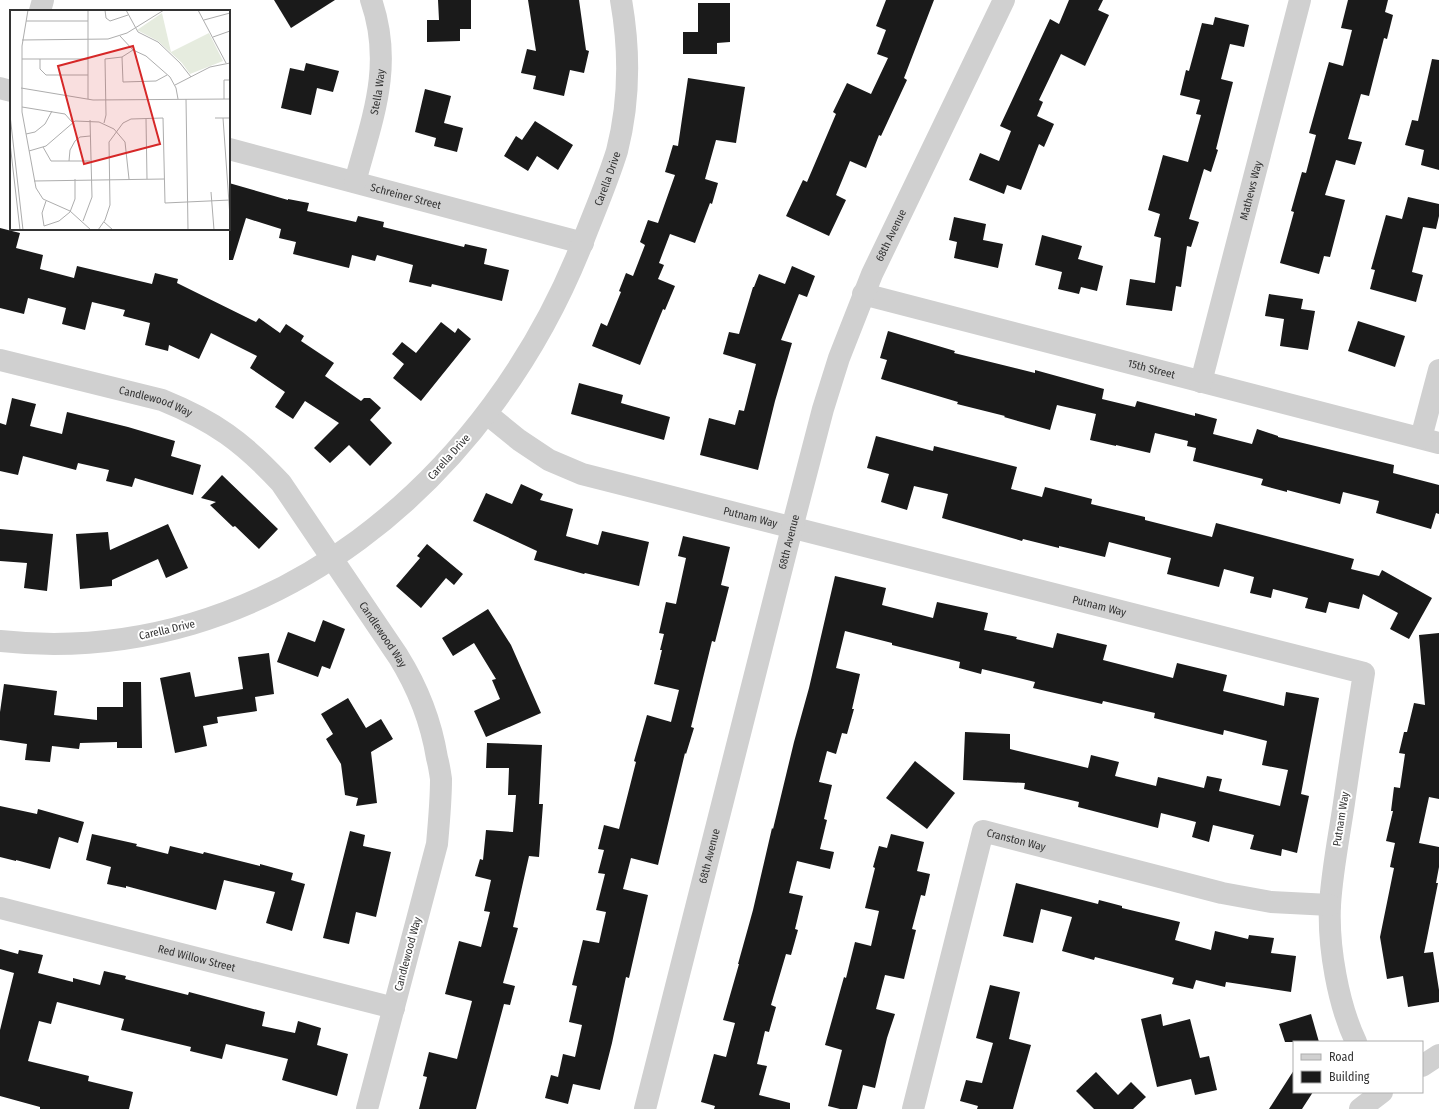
<svg xmlns="http://www.w3.org/2000/svg" width="1439" height="1109" viewBox="0 0 1439 1109" font-family="'Fira Sans Condensed',sans-serif">
<style>
.building{fill:#1a1a1a}
.lines{fill:none;stroke-linecap:round;stroke-linejoin:round}
.minor{stroke:#d0d0d0;stroke-width:22}
.labels{text-anchor:middle;dominant-baseline:central;stroke-width:4;stroke-linejoin:round;paint-order:stroke}
.street-label{font-size:11px;fill:#333;stroke:#fff}
.inset-road{fill:none;stroke:#adadad;stroke-width:1}
.view{fill:#d62828;fill-opacity:0.15;stroke:#d62828;stroke-width:2}
.inset-edge{fill:none;stroke:#333;stroke-width:2}
</style>
<rect width="100%" height="100%" fill="#fff"/>
<g class="building">
<path d="M274,0H335L291,28Z"/>
<path d="M438,0H471V29H460V41L427,42V20H439Z"/>
<path d="M528,0H579L586,50L589,51L584,73L570,70L564,96L533,89L536,76L521,73L527,49L536,51Z"/>
<path d="M886,0H934L904,78L907,80L881,136L879,135L866,168L850,161L836,195L846,200L829,236L786,216L803,180L807,182L836,114L833,112L847,83L871,94L888,58L877,54L886,30L876,26Z"/>
<path d="M1069,0H1103L1098,10L1109,15L1085,66L1061,54L1039,100L1043,102L1037,116L1054,124L1044,147L1039,144L1021,190L1007,185L1004,194L969,180L980,153L999,161L1011,131L1000,126L1050,19L1059,24Z"/>
<path d="M1348,0H1388L1385,12L1393,15L1387,39L1384,38L1369,96L1361,94L1348,139L1362,142L1355,165L1336,160L1325,195L1345,200L1330,257L1324,256L1319,274L1280,263L1294,212L1291,211L1302,172L1306,173L1316,135L1309,133L1329,62L1343,66L1352,30L1341,28Z"/>
<path d="M698,3H730V42L717,43V54H683V32H698Z"/>
<path d="M1215,17L1249,25L1244,47L1230,44L1221,79L1233,82L1216,149L1218,150L1211,172L1204,169L1189,219L1199,222L1191,247L1187,246L1181,287L1176,286L1172,311L1126,305L1130,279L1155,283L1161,238L1154,236L1160,214L1148,210L1163,155L1188,162L1201,115L1196,114L1200,100L1180,95L1186,70L1189,71L1202,23L1213,25Z"/>
<path d="M1432,59L1439,60V170L1421,165L1424,150L1405,145L1412,120L1418,121Z"/>
<path d="M306,63L339,71L333,92L317,88L311,115L281,108L290,68L304,71Z"/>
<path d="M688,78L745,87L736,143L716,140L705,179L718,183L712,204L710,203L695,243L670,234L659,263L664,265L658,279L675,286L665,310L663,309L640,365L592,346L601,323L607,326L621,292L619,291L626,273L633,276L645,245L640,242L648,220L658,223L675,175L665,172L673,145L678,146Z"/>
<path d="M425,89L451,96L444,123L463,128L457,152L434,146L436,138L415,132Z"/>
<path d="M535,121L573,145L558,170L537,156L528,171L504,156L516,136L522,140Z"/>
<path d="M229,183L288,200V199L309,203L307,211L356,222L358,216L384,222L383,227L464,247L465,244L487,249L484,264L509,270L502,301L432,284L431,287L409,282L413,265L377,255L375,261L352,255L349,268L293,254L296,242L279,238L281,229L246,218L233,260H229Z"/>
<path d="M1408,197L1439,204V216L1436,229L1423,227L1412,272L1423,275L1416,302L1370,289L1375,270L1371,269L1386,215L1402,219Z"/>
<path d="M954,217L986,224L983,240L1003,244L998,268L954,258L957,242L949,240Z"/>
<path d="M0,228L20,233L16,248L43,255L40,269L74,278L77,266L152,284L155,273L178,279L177,283L256,322L259,318L280,333L286,324L304,336L301,341L334,363L325,376L361,401L364,398H370L381,408L370,420L392,443L370,466L349,445L330,463L314,448L339,423L305,401L293,419L275,407L285,392L250,368L257,356L211,333L199,359L169,345L168,351L145,345L150,323L123,316L125,310L92,302L85,330L62,324L66,308L28,298L24,314L0,308Z"/>
<path d="M1042,235L1082,246L1078,259L1103,266L1097,291L1081,287L1079,294L1058,289L1062,272L1035,265Z"/>
<path d="M792,266L815,276L807,297L799,294L781,340L792,343L775,401L758,470L700,455L709,418L735,425L739,410L744,411L756,364L723,354L729,332L739,334L753,287H754L759,274L785,284Z"/>
<path d="M1269,294L1303,299L1301,309L1315,311L1308,350L1280,346L1284,319L1265,316Z"/>
<path d="M1358,321L1405,336L1395,367L1348,351Z"/>
<path d="M441,322L455,333L458,328L471,339L421,401L393,378L404,364L392,354L402,342L416,353Z"/>
<path d="M888,331L955,351L954,353L1035,373V370L1104,389L1102,399L1135,407L1137,401L1195,416V413L1217,419L1213,434L1252,444L1257,429L1278,436V437L1394,465L1393,473L1439,485V514L1436,513L1431,529L1376,513L1379,501L1343,492L1340,504L1287,490V492L1261,485L1263,479L1193,461L1196,448L1187,446L1188,441L1155,433L1150,453L1116,445V446L1090,440L1096,414L1057,405L1050,430L1004,417L1005,416L957,404L958,402L881,379L887,360L880,358Z"/>
<path d="M579,383L623,395L621,403L670,417L664,440L571,414Z"/>
<path d="M12,398L36,404L30,426L62,434L67,412L128,427L175,441L171,456L201,465L193,495L135,478L132,487L106,481L109,470L78,463L76,470L23,456L18,475L0,471V423L6,425Z"/>
<path d="M876,436L933,451L934,446L1017,467L1011,489L1042,497L1045,487L1092,499L1091,504L1145,517V520L1212,537L1216,523L1354,559L1351,569L1379,576L1382,570L1432,598L1409,639L1390,629L1398,613L1363,594L1359,609L1329,602L1326,613L1305,608L1308,598L1273,589L1271,598L1250,593L1254,577L1224,569L1219,587L1167,574L1171,558L1109,542L1105,557L1059,546V548L1023,539L1022,541L942,518L948,494L914,486L907,510L881,502L889,474L867,468Z"/>
<path d="M222,475L278,529L259,549L235,526L233,527L210,505L216,502L201,498Z"/>
<path d="M521,484L543,494L540,500L573,509L566,536L598,545L602,531L649,542L639,586L585,573L584,574L534,560L537,551L473,521L486,493L512,504Z"/>
<path d="M168,524L188,568L166,578L158,559L112,580V586L80,589L76,534L108,532L110,550Z"/>
<path d="M0,529L53,534L47,591L24,588L27,563L0,561Z"/>
<path d="M683,536L730,547L721,585L729,587L715,642L712,641L691,727L694,728L686,754L685,753L658,865L631,858L623,889L648,895L629,978L626,977L612,1043L600,1090L573,1084L568,1104L545,1098L551,1075L558,1077L563,1054L575,1057L582,1025L569,1022L577,986L572,985L583,940L599,943L606,912L596,910L605,874L598,873L604,850L598,849L604,825L619,829L636,762L634,761L647,715L671,722L679,690L654,684L662,650H660L664,634L659,633L666,602L676,604L686,558L678,556Z"/>
<path d="M427,544L463,574L454,585L446,578L421,608L396,586L420,558L417,556Z"/>
<path d="M835,576L886,588L882,605L933,618L937,602L988,613L984,630L1017,637L1016,639L1053,648L1057,633L1107,645L1103,660L1173,678L1177,663L1227,675L1223,691L1284,706L1286,692L1319,698L1301,794L1309,796L1297,853L1282,849L1281,856L1250,849L1254,835L1213,825L1209,842L1192,837L1196,822L1161,813L1158,828L1078,807L1079,802L1024,789L1025,783L963,780L965,732L1010,734V749L1088,768L1091,755L1119,762L1115,776L1156,786L1158,777L1204,788L1207,776L1222,779L1219,791L1280,806L1288,770L1262,765L1267,741L1224,730L1223,735L1154,718L1155,713L1103,701L1102,704L1033,688L1035,682L982,669L981,674L959,668L960,662L892,645V643L845,631L836,668L860,674L852,709H854L847,734L842,733L836,754L827,751L819,782L832,785L824,819L827,820L820,849L834,852L830,869L797,861L789,893L803,896L795,929L798,930L791,955L786,954L771,1005L776,1007L769,1032L765,1031L757,1064L767,1066L759,1095L790,1103V1109H714L715,1106L701,1102L714,1054L726,1057L735,1023L723,1020L739,964H738L753,910L772,828L773,829L794,742L809,688Z"/>
<path d="M488,609L511,645L541,713L486,737L474,711L500,699L492,680L496,679L474,643L453,656L442,638Z"/>
<path d="M323,620L345,629L330,669L322,666L318,677L277,662L288,632L315,642Z"/>
<path d="M1439,633V799L1429,797L1419,843L1439,847V867L1436,883H1438L1424,953L1433,952L1439,990V1002L1408,1007L1403,976L1387,979L1380,937L1394,868L1390,867L1395,843L1386,841L1393,811H1391L1394,787L1400,788L1405,754L1399,753L1404,732H1407L1414,703L1425,705L1419,635Z"/>
<path d="M269,653L274,694L255,697L257,711L217,717L218,723L203,726L207,746L175,753L160,678L190,672L195,697L243,689L238,657Z"/>
<path d="M123,682H141L142,748H117V742L80,743L79,749L52,746L50,762L25,760L27,744L0,740V712L4,684L57,691L54,715L97,720V707H123Z"/>
<path d="M348,698L366,728L381,719L393,739L371,752L377,803L356,806L358,798L345,795L341,764L326,739L333,734L321,714Z"/>
<path d="M487,743L542,745L539,804H543L539,857L529,856L513,927L518,928L503,983L515,986L510,1005L504,1004L476,1109H419L427,1077L423,1076L429,1052L457,1059L472,1001L445,994L459,941L481,947L490,912L484,911L491,880L475,876L480,859L483,860L486,830L513,832L516,795H508L509,768H486Z"/>
<path d="M915,761L955,793L927,829L886,798Z"/>
<path d="M0,806L37,814L38,809L84,822L78,843L59,837L50,869L16,860V861L0,857Z"/>
<path d="M350,831L365,835L363,846L391,852L376,917L356,912L349,944L323,938Z"/>
<path d="M92,834L137,844L136,846L168,854L170,846L203,854L204,852L260,866V864L293,873L291,880L305,884L292,931L266,923L275,892L224,880L216,910L126,886V888L107,884L111,867L86,860Z"/>
<path d="M891,834L924,842L917,871L930,874L925,896L921,895L912,929L916,930L904,979L885,975L876,1009L895,1014L887,1038L875,1088L863,1085L857,1109H840L828,1106L842,1050L825,1045L844,977L846,978L855,942L871,946L879,911L865,908L875,868L873,867L879,846L887,848Z"/>
<path d="M1016,883L1098,904L1099,900L1122,906V908L1180,922L1175,940L1211,950L1215,931L1248,939L1249,935L1274,938L1271,953L1296,956L1291,992L1226,982L1225,987L1196,980L1193,989L1172,984L1174,978L1095,957L1094,960L1062,951L1072,917L1041,909L1033,943L1003,936Z"/>
<path d="M0,949L18,954L19,950L43,955L38,973L73,982V978L100,985L104,971L126,976L125,979L188,995L189,992L265,1012L262,1026L295,1033L298,1021L321,1028L317,1045L348,1054L337,1096L282,1080L288,1059L226,1044L222,1059L190,1051L191,1047L121,1030L124,1019L57,1002L51,1024L39,1021L28,1061L89,1076L88,1081L133,1092L129,1109H40V1107L0,1096V1030L14,973L0,969Z"/>
<path d="M990,985L1020,992L1009,1039L1031,1045L1013,1109H977L978,1106L960,1101L966,1080L982,1083L993,1043L976,1038Z"/>
<path d="M1161,1014L1163,1026L1190,1019L1200,1058L1209,1056L1217,1090L1195,1095L1191,1079L1157,1087L1141,1019Z"/>
<path d="M1311,1014L1319,1042H1285L1279,1024Z"/>
<path d="M1294,1070V1092H1313L1302,1109H1269Z"/>
<path d="M1096,1072L1118,1095L1131,1082L1146,1097L1133,1109H1094L1076,1091Z"/>
</g>
<g class="lines">
<g class="minor">
<path d="M40,11L43,0"/>
<path d="M0,88L11,91"/>
<path id="s1" d="M229,149L583,243"/>
<path id="s2" d="M355,182C372,119 394,66 371,0"/>
<path id="s3" d="M863,294L1439,443"/>
<path id="s4" d="M0,360L162,400C214,421 243,442 281,483L398,656C418,688 431,721 437,758C439,765 440,772 441,779C441,801 439,822 437,844L367,1109"/>
<path id="s5" d="M1201,382L1300,0"/>
<path id="s6" d="M487,414L519,440L549,460L582,474L1364,673C1357,717 1350,760 1344,803C1339,837 1332,871 1330,905C1328,947 1338,1004 1356,1042"/>
<path d="M1421,438L1439,370"/>
<path id="s7" d="M0,641C269,670 493,477 585,236C596,208 608,180 617,151C630,100 630,51 621,0"/>
<path id="s8" d="M0,908L394,1008"/>
<path d="M1422,1066L1439,1055"/>
<path id="s9" d="M645,1109L792,528L823,409L839,358L872,274L1004,0"/>
<path id="s10" d="M913,1109L983,831L1222,893L1271,902L1330,905"/>
<path d="M1360,1109L1382,1092"/>
</g>
</g>
<g class="labels">
<g class="street-label">
<text stroke="none"><textPath href="#s2" startOffset="93">Stella Way</textPath></text>
<text stroke="none"><textPath href="#s7" startOffset="827">Carella Drive</textPath></text>
<text stroke="none"><textPath href="#s5" startOffset="198">Mathews Way</textPath></text>
<text stroke="none"><textPath href="#s1" startOffset="183">Schreiner Street</textPath></text>
<text stroke="none"><textPath href="#s9" startOffset="909">68th Avenue</textPath></text>
<text stroke="none"><textPath href="#s3" startOffset="298">15th Street</textPath></text>
<text stroke="none"><textPath href="#s4" startOffset="161">Candlewood Way</textPath></text>
<text transform="translate(449 457) rotate(-48)">Carella Drive</text>
<text stroke="none"><textPath href="#s6" startOffset="287">Putnam Way</textPath></text>
<text stroke="none"><textPath href="#s9" startOffset="585">68th Avenue</textPath></text>
<text stroke="none"><textPath href="#s6" startOffset="647">Putnam Way</textPath></text>
<text transform="translate(167 630) rotate(-13)">Carella Drive</text>
<text stroke="none"><textPath href="#s4" startOffset="496">Candlewood Way</textPath></text>
<text transform="translate(1341 819) rotate(-81)">Putnam Way</text>
<text stroke="none"><textPath href="#s10" startOffset="321">Cranston Way</textPath></text>
<text stroke="none"><textPath href="#s9" startOffset="261">68th Avenue</textPath></text>
<text transform="translate(408 954) rotate(-75)">Candlewood Way</text>
<text stroke="none"><textPath href="#s8" startOffset="203">Red Willow Street</textPath></text>
</g>
</g>
<g transform="translate(10 10)">
<rect width="220" height="220" fill="#fff"/>
<path d="M152,3L161,42L199,23L213,51L180,64L172,53L148,31L127,20Z" fill="#e6ecdf"/>
<path class="inset-road" d="M18,0L12,36V102L26,178L33,189L60,201L81,220M78,0V89M95,0L96,8L100,11L118,5M116,0L128,22L148,32L170,53L181,67M188,0L216,53M194,10L220,3M16,11H78M110,26L123,40L136,46L160,67L166,78L168,89M203,27L220,21M12,30L98,29L117,23L154,0M112,47L113,72L146,71L157,65M12,49H78M30,49V59L36,65H78M165,75L200,57L220,53M11,78L83,90L220,89M176,89L178,220M214,89V70H220M12,97L55,104L62,112M0,105L13,220M205,108H220M213,108L220,207M136,109L137,169M94,113L96,105L95,49L112,47L123,40M16,124L25,122L35,114L42,101M0,133L10,220M33,137L41,151H80M19,141L36,136L65,111L89,112L104,119L115,132L119,169M59,151L60,140L65,131L70,127L80,126M24,171L154,169M201,182L204,220M36,191L32,203L34,216L49,211L60,202L65,189V169M73,211L82,187L80,110M94,212L103,220M88,220L95,210L100,195L99,132L113,113L121,109L153,108L155,193L220,190"/>
<path class="view" d="M123,36L150,134L74,154L48,56Z"/>
<rect width="220" height="220" class="inset-edge"/>
</g>
<rect x="1293" y="1041" width="130" height="52" fill="#ffffff" stroke="#adadad"/>
<rect x="1301" y="1054" width="20" height="6" fill="#d0d0d0" stroke="#adadad"/>
<text x="1329" y="1061" font-size="12" fill="#333333">Road</text>
<rect x="1301" y="1071" width="20" height="12" fill="#1a1a1a" stroke="#adadad"/>
<text x="1329" y="1081" font-size="12" fill="#333333">Building</text>
</svg>
